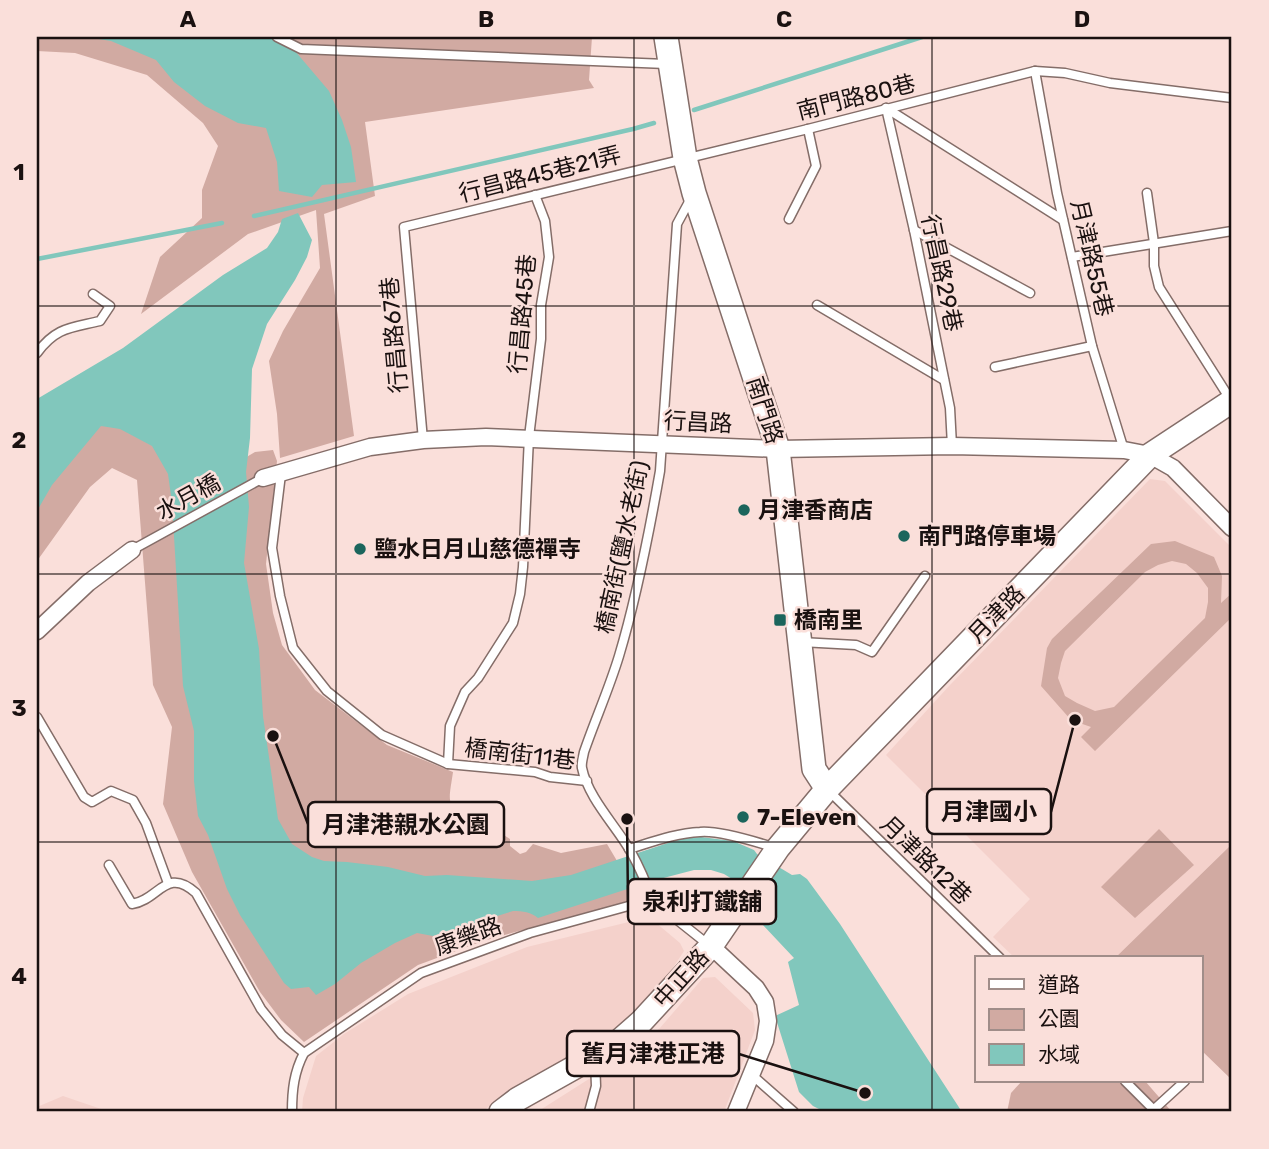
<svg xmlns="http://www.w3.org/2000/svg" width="1269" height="1149" viewBox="0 0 1269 1149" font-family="Rubik,'Noto Sans TC',sans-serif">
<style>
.built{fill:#f4d1cb}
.green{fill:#d1aaa2;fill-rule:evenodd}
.water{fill:#81c7bc}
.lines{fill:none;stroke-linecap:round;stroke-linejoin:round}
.stream{stroke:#81c7bc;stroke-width:4.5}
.lane-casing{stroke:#846d68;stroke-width:11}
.street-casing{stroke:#846d68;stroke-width:19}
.secondary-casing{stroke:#846d68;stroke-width:26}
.lane{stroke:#fff;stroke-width:8}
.street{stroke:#fff;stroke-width:16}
.secondary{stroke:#fff;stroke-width:23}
.grid{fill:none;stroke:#1a1110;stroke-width:2;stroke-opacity:0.55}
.poi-dot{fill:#1b655c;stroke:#fadfda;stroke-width:2.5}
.labels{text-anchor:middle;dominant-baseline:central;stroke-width:5;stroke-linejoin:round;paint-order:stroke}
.street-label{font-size:23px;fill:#1a1110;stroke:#fadfda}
.poi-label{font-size:23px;font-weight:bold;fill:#1a1110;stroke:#fadfda;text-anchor:start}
.leader{fill:none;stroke:#1a1110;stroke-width:2.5}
.callout-dot{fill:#1a1110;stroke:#fadfda;stroke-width:2.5}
.callout{fill:#fadfda;stroke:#1a1110;stroke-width:2.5}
.callout-label{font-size:24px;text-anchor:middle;font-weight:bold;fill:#1a1110}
.neatline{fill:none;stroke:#1a1110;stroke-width:2.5}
.grid-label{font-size:23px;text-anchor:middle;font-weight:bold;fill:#1a1110}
</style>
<rect width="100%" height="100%" fill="#fadfda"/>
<g class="built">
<path d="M1150,479L1165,481L1232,548V844L1115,958H1015L993,937L1030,899L886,755L950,685Z"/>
<path d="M649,917L680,943L684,951L665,980L632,1016L581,1053L542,1074L493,1102L483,1112H302L303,1098L316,1056L344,1034L408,994L527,947Z"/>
<path d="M715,977L753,1013L755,1030L724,1112H537L622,1058L660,1028L703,978Z"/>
<path d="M63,1096L107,1111L112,1112H37V1107Z"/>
</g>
<g class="green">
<path d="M37,37H592L589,80L594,88L365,122L375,196L324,214L354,436L280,458L277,414L269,361L283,331L320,268L316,210L248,234L141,314L160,257L202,218V190L218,146L203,123L147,75L75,53L37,51Z"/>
<path d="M87,417L152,437L179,497L255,452L273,450L277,461L266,564L273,613L282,645L315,690L387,745L453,772C448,807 444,807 481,812L488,825L510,839V846L520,854L526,852L533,844L561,853L607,844L639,898L483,941L418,965L304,1042L281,1020L260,992L192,872L163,804L172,727L153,685L137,480L112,468L90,487L37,561V477Z"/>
<path d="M1175,541L1214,557L1222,576L1221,603L1232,593V617L1095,751L1081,737L1091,727L1071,720L1041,686L1047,648L1052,639L1151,544ZM1172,561L1186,564L1197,573L1208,588V602L1205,618L1114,707L1095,711L1077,703L1065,696L1058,678L1061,663L1065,651L1145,572L1158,565Z"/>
<path d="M1159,829L1194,865L1135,918L1101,887Z"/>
<path d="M1232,844V1080L1201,1050V958H1115Z"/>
<path d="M1022,1081H1145L1172,1112H1007L1011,1093Z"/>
</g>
<g class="water">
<path d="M86,37H272L295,51L329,91L342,120L351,147L356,182L322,185L312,197L279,191L277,162L266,128L238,123L205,106L174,82L156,60L111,41Z"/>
<path d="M298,213L312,240L307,257L295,280L267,324L252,369L250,438L246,472L249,507L244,563L259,649L263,716L278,819L292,844L312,857L324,861L347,862L388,867L425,876L447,875L532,881L571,875L680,839L701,837L733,841L754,850L757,854L792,875L800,874L807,879L840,924L962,1112H825L813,1106L799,1092L775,1016L799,1005L788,962L794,958L760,922L767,907L737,882L724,874L711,870H694L652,881L538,918C531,912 523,911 513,911L433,936L417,933L395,943L361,963L335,984L316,995L309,987L291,989L284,983L240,915L227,889L208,835L198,816L194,781V731L183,686L172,503L168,474L152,446L120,429L101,426L52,485L37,511V399L123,348L223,275L267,248L278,232L282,219Z"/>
</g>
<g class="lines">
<g class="stream">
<path d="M694,110L922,37"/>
<path d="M254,216L633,129L654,123"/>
<path d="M37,259L222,223"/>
</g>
<defs>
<g id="lane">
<path d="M277,37L301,49L666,64"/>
<path d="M1035,71L1057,193L1092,346L1124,450"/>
<path d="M886,108L914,230L950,408L952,446"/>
<path d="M886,108L1063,220"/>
<path d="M1147,193L1154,243V266L1159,287L1230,399"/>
<path d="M789,219L816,166L808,129"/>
<path d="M914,230L1030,293"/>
<path d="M1072,257L1232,231"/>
<path d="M817,305L944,380"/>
<path d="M37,353C56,327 71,328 100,321L110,306L93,294"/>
<path d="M995,367L1092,346"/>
<path d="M423,440L404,227L808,129L1035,71L1065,73L1110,83L1232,98"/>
<path d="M281,474L272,548L280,596L293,648L327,691L382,735L448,764L535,772L550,777L587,781"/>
<path d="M132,550L263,478"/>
<path d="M801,642L856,645L872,652L925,576"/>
<path d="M37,717L84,797L92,802L111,791L133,800L146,823L168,883"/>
<path d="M448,764L450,726L465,692L478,678L513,623L520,594L523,567L529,437L541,339V305L549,257L545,221L535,195"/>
<path d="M829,791L1000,958"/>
<path d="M629,849C652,842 676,833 700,832C719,830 757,842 776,848"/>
<path d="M109,865L132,904C159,900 166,866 196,893L261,1009L282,1035L304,1053"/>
<path d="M653,902C647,885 640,868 631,852C617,827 588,798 582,768C581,763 583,758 584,752C595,720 609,689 619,656C637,596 649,534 660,471L677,224L690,200"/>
<path d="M752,1075L794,1112"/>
<path d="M1125,1081L1156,1112"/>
<path d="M292,1112C292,1090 294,1072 304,1053L421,973L530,933L643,902H653L661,907L710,946"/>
<path d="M589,1112L596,1086L595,1060"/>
<path d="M1151,1112L1185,1081"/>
</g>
<g id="street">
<path d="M263,478L370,447L423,440L486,437L778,449L952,446L1124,450L1150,455L1173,468L1232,528"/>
<path d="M37,631L88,583L132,550"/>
<path d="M711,946L756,988L765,1002L768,1021L765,1041L736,1112"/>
</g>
<g id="secondary">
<path d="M666,37L685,158L694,193L778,449L814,769L827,789"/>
<path d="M501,1112L518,1099L616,1044L641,1022L711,946L778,848L827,789L1150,455L1232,401"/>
</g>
</defs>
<use href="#lane" class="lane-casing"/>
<use href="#street" class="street-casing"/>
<use href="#secondary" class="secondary-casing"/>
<use href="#lane" class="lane"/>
<use href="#street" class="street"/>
<use href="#secondary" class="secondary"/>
</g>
<path class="grid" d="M336,37V1112M634,37V1112M932,37V1112M37,306H1232M37,574H1232M37,842H1232"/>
<g class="poi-dot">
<circle cx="744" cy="510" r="7"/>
<circle cx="904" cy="536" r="7"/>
<circle cx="360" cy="549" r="7"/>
<rect x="773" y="613" width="14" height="14" rx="3.5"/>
<circle cx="743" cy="817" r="7"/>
</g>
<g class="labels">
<g class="street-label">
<text transform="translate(856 97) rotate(-14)">南門路80巷</text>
<text transform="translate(540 174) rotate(-14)">行昌路45巷21弄</text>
<text transform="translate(1092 258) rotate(77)">月津路55巷</text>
<text transform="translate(942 273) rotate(78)">行昌路29巷</text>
<text transform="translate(522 314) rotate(-85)">行昌路45巷</text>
<text transform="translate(394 335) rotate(-95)">行昌路67巷</text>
<text transform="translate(765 410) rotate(72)">南門路</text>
<text transform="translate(698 422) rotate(3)">行昌路</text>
<text transform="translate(188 497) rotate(-29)">水月橋</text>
<text transform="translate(622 547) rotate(-78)">橋南街(鹽水老街)</text>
<text transform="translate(996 614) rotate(-46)">月津路</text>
<text transform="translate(520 754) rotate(7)">橋南街11巷</text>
<text transform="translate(926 860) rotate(44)">月津路12巷</text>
<text transform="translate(468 936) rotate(-20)">康樂路</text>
<text transform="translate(681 978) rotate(-48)">中正路</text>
</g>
<g class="poi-label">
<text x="758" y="510">月津香商店</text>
<text x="918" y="536">南門路停車場</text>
<text x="374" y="549">鹽水日月山慈德禪寺</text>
<text x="794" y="620">橋南里</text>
<text x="757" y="817">7-Eleven</text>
</g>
</g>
<path class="leader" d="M1075 720L1051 812M273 736L308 824M627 819L628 902M865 1093L739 1054"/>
<g class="callout-dot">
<circle cx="1075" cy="720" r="7"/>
<circle cx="273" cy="736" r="7"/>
<circle cx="627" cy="819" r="7"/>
<circle cx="865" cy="1093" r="7"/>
</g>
<g class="callout">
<rect x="927" y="789" width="124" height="45" rx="7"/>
<rect x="308" y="802" width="196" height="45" rx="7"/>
<rect x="628" y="879" width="148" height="45" rx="7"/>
<rect x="567" y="1031" width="172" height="45" rx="7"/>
</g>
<g class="callout-label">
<text x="989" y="820">月津國小</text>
<text x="406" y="833">月津港親水公園</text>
<text x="702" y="910">泉利打鐵舖</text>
<text x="653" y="1062">舊月津港正港</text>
</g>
<rect width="1269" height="1149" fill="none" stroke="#fadfda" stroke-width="77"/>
<rect x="975" y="956" width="228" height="126" fill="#fadfda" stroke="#a08d89" stroke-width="2"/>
<rect x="989" y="979" width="35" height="10" fill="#ffffff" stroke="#a08d89" stroke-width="2"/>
<text x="1038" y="992" font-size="21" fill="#1a1110">道路</text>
<rect x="989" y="1009" width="35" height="21" fill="#d1aaa2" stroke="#a08d89" stroke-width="2"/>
<text x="1038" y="1026" font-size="21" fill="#1a1110">公園</text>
<rect x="989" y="1044" width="35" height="21" fill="#81c7bc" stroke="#a08d89" stroke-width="2"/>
<text x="1038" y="1062" font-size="21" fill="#1a1110">水域</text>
<rect x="38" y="38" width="1192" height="1072" class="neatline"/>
<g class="grid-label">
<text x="188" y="27">A</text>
<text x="486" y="27">B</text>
<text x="784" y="27">C</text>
<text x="1082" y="27">D</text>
<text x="19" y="180">1</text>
<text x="19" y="448">2</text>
<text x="19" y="716">3</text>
<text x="19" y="984">4</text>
</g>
</svg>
